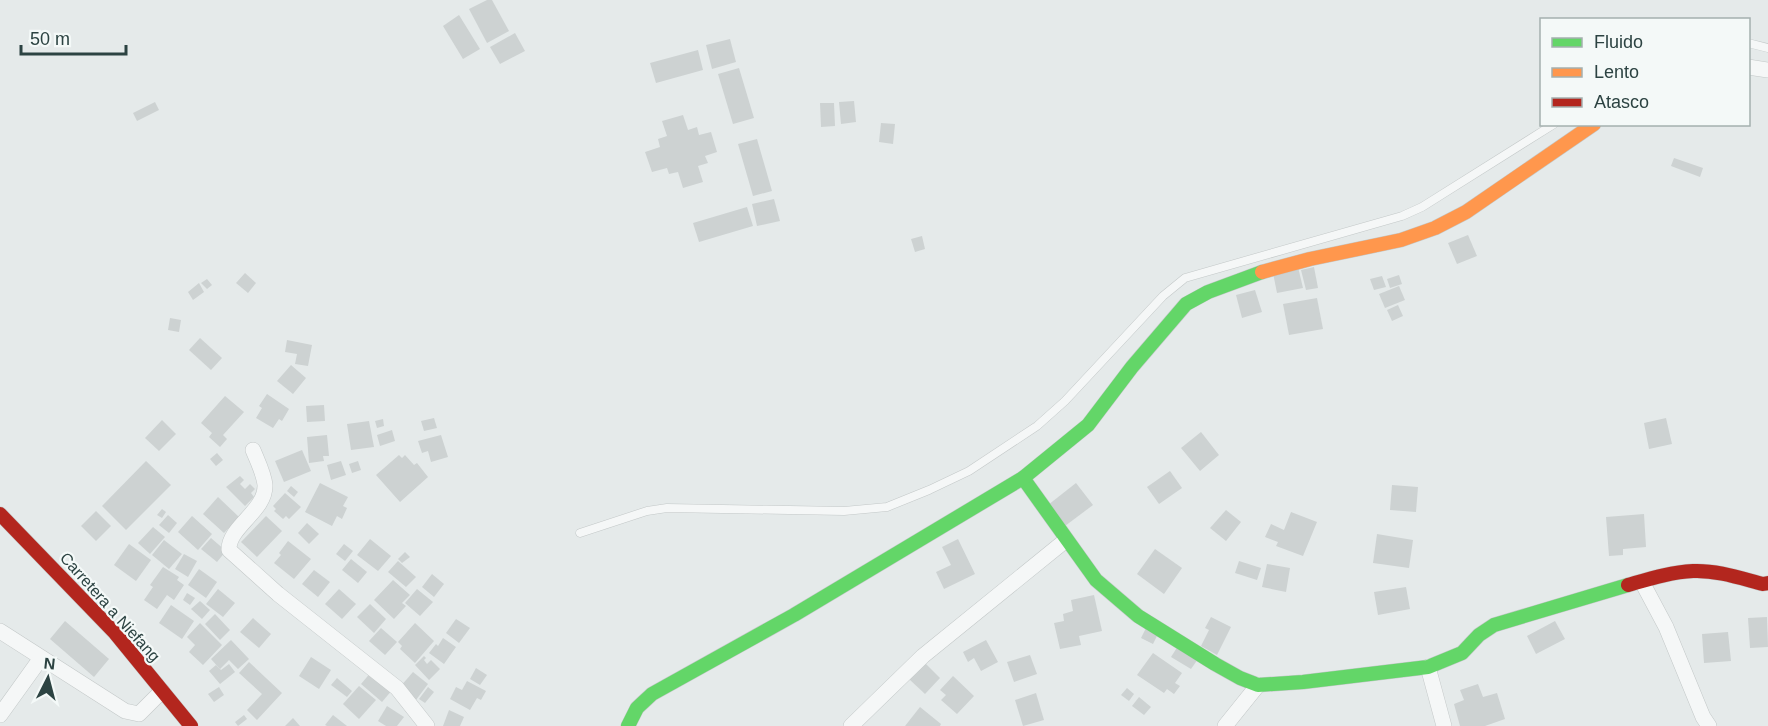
<svg xmlns="http://www.w3.org/2000/svg" width="1768" height="726" viewBox="0 0 1768 726" font-family="Arial,sans-serif">
<style>
.building{fill:#cdd2d2}
.lines{fill:none;stroke-linecap:round;stroke-linejoin:round}
.lane-casing{stroke:#c3c8c8;stroke-width:9}
.street-casing{stroke:#c3c8c8;stroke-width:16}
.fast-casing{stroke:#c3c8c8;stroke-width:15}
.slow-casing{stroke:#c3c8c8;stroke-width:15}
.jam-casing{stroke:#c3c8c8;stroke-width:15}
.lane{stroke:#f5f7f7;stroke-width:8}
.street{stroke:#f5f7f7;stroke-width:15}
.fast{stroke:#63d668;stroke-width:14}
.slow{stroke:#ff974d;stroke-width:14}
.jam{stroke:#b3261e;stroke-width:14}
.labels{text-anchor:middle;dominant-baseline:central;stroke-width:4.5;stroke-linejoin:round;paint-order:stroke}
.street-label{font-size:16px;fill:#2c4342;stroke:#f4f9f8}
</style>
<rect width="100%" height="100%" fill="#e5eaea"/>
<g class="building">
<path d="M487,0H492L509,31L487,43L469,9Z"/>
<path d="M459,15L480,49L463,59L443,26Z"/>
<path d="M515,33L525,51L500,64L490,47Z"/>
<path d="M730,39L736,62L712,69L706,45Z"/>
<path d="M698,50L703,70L656,83L650,63Z"/>
<path d="M739,68L754,118L733,124L718,74Z"/>
<path d="M854,101L856,122L841,124L839,102Z"/>
<path d="M155,102L159,110L137,121L133,113Z"/>
<path d="M820,103H834L835,126L821,127Z"/>
<path d="M683,115L688,130L697,127L699,135L711,132L717,152L705,156L708,163L698,166L703,182L683,188L678,172L669,174L667,168L652,172L645,152L660,147L658,139L667,136L662,121Z"/>
<path d="M881,123L895,124L893,144L879,142Z"/>
<path d="M757,139L772,191L753,196L738,144Z"/>
<path d="M1674,158L1703,168L1700,177L1671,166Z"/>
<path d="M774,199L780,221L757,226L752,204Z"/>
<path d="M747,207L753,226L699,242L693,223Z"/>
<path d="M1468,235L1477,256L1457,264L1448,243Z"/>
<path d="M922,236L925,249L915,252L911,239Z"/>
<path d="M1298,267L1303,288L1277,293L1273,273Z"/>
<path d="M1314,267L1318,288L1306,290L1301,270Z"/>
<path d="M245,273L256,283L248,293L236,283Z"/>
<path d="M1399,275L1402,284L1390,288L1387,279Z"/>
<path d="M1382,276L1386,287L1374,290L1370,279Z"/>
<path d="M207,279L212,285L207,289L201,283Z"/>
<path d="M199,283L204,292L193,300L188,292Z"/>
<path d="M1399,286L1405,300L1385,308L1379,294Z"/>
<path d="M1255,290L1262,312L1242,318L1236,295Z"/>
<path d="M1317,298L1323,329L1289,335L1283,304Z"/>
<path d="M1398,305L1403,316L1392,321L1387,310Z"/>
<path d="M170,318L181,320L179,332L168,330Z"/>
<path d="M200,338L222,358L211,370L189,350Z"/>
<path d="M287,340L312,345L308,366L295,364L297,354L285,352Z"/>
<path d="M291,365L306,378L293,394L277,381Z"/>
<path d="M267,394L289,409L282,421L279,419L273,428L256,418L262,408L259,406Z"/>
<path d="M225,396L244,412L223,435L227,439L220,447L209,437L212,433L201,423Z"/>
<path d="M324,405L325,421L307,422L306,406Z"/>
<path d="M434,418L437,428L424,431L421,421Z"/>
<path d="M1666,418L1672,444L1649,449L1644,423Z"/>
<path d="M383,419L384,426L377,428L375,421Z"/>
<path d="M162,420L176,434L159,451L145,438Z"/>
<path d="M369,421L374,447L351,450L347,424Z"/>
<path d="M392,430L395,441L380,446L377,435Z"/>
<path d="M1201,432L1219,455L1200,471L1181,448Z"/>
<path d="M327,435L329,456H323L324,461L309,463L307,437Z"/>
<path d="M441,435L448,457L431,462L428,451L422,453L418,441Z"/>
<path d="M302,450L311,471L284,482L275,461Z"/>
<path d="M217,453L223,460L216,466L210,459Z"/>
<path d="M399,455L402,458L405,455L414,465L417,463L428,477L400,502L376,475Z"/>
<path d="M146,461L171,485L126,530L102,506Z"/>
<path d="M341,461L346,475L331,480L327,465Z"/>
<path d="M358,461L361,470L352,473L349,464Z"/>
<path d="M1170,471L1182,488L1159,504L1147,487Z"/>
<path d="M240,476L244,480L240,484L245,489L250,484L255,489L251,493L254,497L245,506L226,487Z"/>
<path d="M320,483L348,497L343,506L347,508L342,519L337,516L332,526L305,512Z"/>
<path d="M1076,483L1093,505L1065,526L1048,505Z"/>
<path d="M1392,485L1418,487L1416,512L1390,510Z"/>
<path d="M291,486L298,492L294,497L287,491Z"/>
<path d="M285,493L301,507L289,519L286,516L283,519L274,511L276,509L273,506Z"/>
<path d="M218,497L239,517L224,533L203,514Z"/>
<path d="M162,509L166,512L162,518L157,515Z"/>
<path d="M1226,510L1241,522L1226,541L1210,528Z"/>
<path d="M96,511L111,526L96,541L81,526Z"/>
<path d="M1291,512L1317,522L1303,556L1276,546L1278,542L1265,537L1271,524L1284,530Z"/>
<path d="M1644,514L1646,547L1623,549V555L1609,556L1606,517Z"/>
<path d="M168,515L177,523L169,533L159,525Z"/>
<path d="M192,516L212,534L198,550L178,532Z"/>
<path d="M266,516L282,531L257,557L241,542Z"/>
<path d="M307,523L319,534L309,544L298,533Z"/>
<path d="M153,527L165,537L150,554L138,543Z"/>
<path d="M1377,534L1413,540L1409,568L1373,563Z"/>
<path d="M211,538L226,551L217,562L201,549Z"/>
<path d="M370,539L391,556L378,571L357,555Z"/>
<path d="M958,539L975,574L944,589L936,572L951,565L942,547Z"/>
<path d="M164,540L182,554L169,569L152,555Z"/>
<path d="M288,541L311,559L294,579L274,563L281,555L279,553Z"/>
<path d="M129,544L151,560L136,581L114,565Z"/>
<path d="M344,544L353,551L345,561L336,554Z"/>
<path d="M1155,549L1182,568L1164,594L1137,574Z"/>
<path d="M405,552L410,557L402,563L398,559Z"/>
<path d="M184,554L197,561L188,577L175,569Z"/>
<path d="M351,559L367,572L358,583L342,570Z"/>
<path d="M398,561L416,577L406,587L388,572Z"/>
<path d="M1239,561L1261,568L1257,580L1235,573Z"/>
<path d="M1267,564L1290,568L1286,592L1262,587Z"/>
<path d="M163,567L179,577L177,580L184,585L174,600L167,595L157,609L144,600L153,587L150,585Z"/>
<path d="M199,569L217,582L206,598L188,585Z"/>
<path d="M314,570L330,582L318,597L302,584Z"/>
<path d="M432,574L444,584L434,597L422,587Z"/>
<path d="M393,580L410,595L402,603L406,606L394,619L374,600Z"/>
<path d="M1406,587L1410,609L1378,615L1374,592Z"/>
<path d="M218,589L235,603L223,617L206,604Z"/>
<path d="M339,589L356,604L342,619L325,604Z"/>
<path d="M417,589L433,602L420,616L405,603Z"/>
<path d="M187,593L195,598L190,605L183,600Z"/>
<path d="M1094,595L1102,631L1079,636L1081,645L1060,649L1054,623L1064,621L1063,614L1073,611L1071,600Z"/>
<path d="M200,601L210,610L202,619L191,609Z"/>
<path d="M370,604L386,619L374,633L357,617Z"/>
<path d="M171,605L194,621L182,639L159,623Z"/>
<path d="M215,614L230,630L220,640L205,624Z"/>
<path d="M1211,617L1231,627L1217,655L1201,646L1209,630L1205,628Z"/>
<path d="M1767,617L1768,647L1750,648L1748,618Z"/>
<path d="M253,618L271,634L259,648L240,632Z"/>
<path d="M456,619L470,628L459,643L446,633Z"/>
<path d="M65,621L109,659L94,677L50,639Z"/>
<path d="M1555,621L1565,639L1536,654L1527,636Z"/>
<path d="M200,623L222,645L203,665L189,652L195,645L187,637Z"/>
<path d="M415,623L434,641L415,663L400,649L402,646L398,642Z"/>
<path d="M1147,626L1159,632L1153,644L1141,638Z"/>
<path d="M381,628L397,642L385,655L369,641Z"/>
<path d="M1728,632L1731,661L1704,663L1702,634Z"/>
<path d="M443,638L456,647L444,664L429,653L436,644L438,646Z"/>
<path d="M231,640L249,659L238,669L229,660L220,669L211,659Z"/>
<path d="M986,640L998,662L981,671L974,658L968,662L963,652Z"/>
<path d="M1178,646L1198,659L1191,669L1171,657Z"/>
<path d="M1153,653L1182,673L1175,683L1180,686L1174,694L1167,689L1164,693L1137,675Z"/>
<path d="M1030,655L1037,674L1014,682L1007,662Z"/>
<path d="M424,656L426,658L424,660L427,664L431,660L440,669L429,680L415,665Z"/>
<path d="M311,657L331,670L319,689L299,676Z"/>
<path d="M249,662L282,693L257,720L247,710L262,694L239,673Z"/>
<path d="M925,663L940,678L925,694L909,679Z"/>
<path d="M229,664L235,672L220,684L209,671L216,665L221,670Z"/>
<path d="M476,668L487,675L480,685L470,679Z"/>
<path d="M372,671L393,689L382,702L361,684Z"/>
<path d="M413,672L428,684L416,700L400,687Z"/>
<path d="M953,676L974,696L957,714L941,700L946,695L940,690Z"/>
<path d="M337,678L352,691L347,697L331,685Z"/>
<path d="M467,681L486,691L481,700L477,698L470,710L450,699L456,687L462,690Z"/>
<path d="M1478,684L1483,697L1497,693L1505,719L1485,726H1460L1454,704L1464,700L1460,690Z"/>
<path d="M359,686L376,700L359,719L343,704Z"/>
<path d="M219,687L224,695L214,702L208,694Z"/>
<path d="M428,687L434,692L425,703L419,699Z"/>
<path d="M1127,688L1134,694L1129,701L1121,695Z"/>
<path d="M1036,693L1044,720L1023,726L1015,700Z"/>
<path d="M1139,697L1151,707L1144,715L1132,706Z"/>
<path d="M387,706L404,717L397,726H386L378,721Z"/>
<path d="M920,707L941,724L940,726H905Z"/>
<path d="M449,710L464,717L460,726H443Z"/>
<path d="M244,715L247,719L238,726L235,722Z"/>
<path d="M333,715L347,726H327L325,725Z"/>
<path d="M293,718L300,726H285Z"/>
</g>
<g class="lines">
<defs>
<g id="lane">
<path d="M1748,43L1768,48"/>
<path d="M580,533L647,511L667,508L844,511L887,507L929,490L969,471L1037,426L1065,401L1163,296L1185,278L1402,216L1422,207L1554,124"/>
</g>
<g id="street">
<path d="M1748,67L1768,70"/>
<path d="M253,450C257,460 264,474 265,485C266,511 228,527 229,550L278,594L397,688L427,726"/>
<path d="M1642,582L1666,627L1703,717L1709,726"/>
<path d="M0,631L125,711L139,714L162,691"/>
<path d="M1428,667L1444,726"/>
<path d="M0,715L41,658"/>
<path d="M851,726L923,656L1066,540"/>
<path d="M1225,726L1258,685"/>
</g>
<g id="fast">
<path d="M1023,478L1096,580L1138,616L1215,664L1240,678L1258,685L1303,682L1428,667L1462,653L1479,635L1494,625L1628,585"/>
<path d="M628,726L637,708L652,694L794,615L1023,478L1088,425L1132,367L1186,304L1208,292L1262,272"/>
</g>
<path id="slow" d="M1262,272L1310,259L1401,240L1435,228L1466,212L1594,124"/>
<g id="jam">
<path d="M0,514L115,633L191,726"/>
<path d="M1628,585C1649,579 1671,572 1693,571C1717,570 1740,578 1763,584L1768,583"/>
</g>
</defs>
<use href="#lane" class="lane-casing"/>
<use href="#street" class="street-casing"/>
<use href="#fast" class="fast-casing"/>
<use href="#slow" class="slow-casing"/>
<use href="#jam" class="jam-casing"/>
<use href="#lane" class="lane"/>
<use href="#street" class="street"/>
<use href="#fast" class="fast"/>
<use href="#slow" class="slow"/>
<use href="#jam" class="jam"/>
</g>
<g class="labels">
<g class="street-label">
<text transform="translate(110 607) rotate(48)">Carretera a Niefang</text>
</g>
</g>
<rect x="1540" y="18" width="210" height="108" fill="#f4f9f8" stroke="#a4b0af" stroke-width="1.5"/>
<rect x="1552" y="38" width="30" height="9" fill="#63d668" stroke="#a4b0af" stroke-width="1.5"/>
<text x="1594" y="48" font-size="18" fill="#2c4342">Fluido</text>
<rect x="1552" y="68" width="30" height="9" fill="#ff974d" stroke="#a4b0af" stroke-width="1.5"/>
<text x="1594" y="78" font-size="18" fill="#2c4342">Lento</text>
<rect x="1552" y="98" width="30" height="9" fill="#b3261e" stroke="#a4b0af" stroke-width="1.5"/>
<text x="1594" y="108" font-size="18" fill="#2c4342">Atasco</text>
<g transform="translate(48 678) rotate(6)" stroke="#f4f9f8" stroke-width="4.5" paint-order="stroke">
<path d="M0-4.5L10 22L0 15L-10 22Z" fill="#2c4342"/>
<text y="-9" font-size="16" font-weight="bold" text-anchor="middle" fill="#2c4342">N</text>
</g>
<path d="M21 45v9h105v-9" fill="none" stroke="#2c4342" stroke-width="3"/>
<text x="30" y="45" font-size="18" fill="#2c4342" stroke="#f4f9f8" stroke-width="4.5" paint-order="stroke">50 m</text>
</svg>
